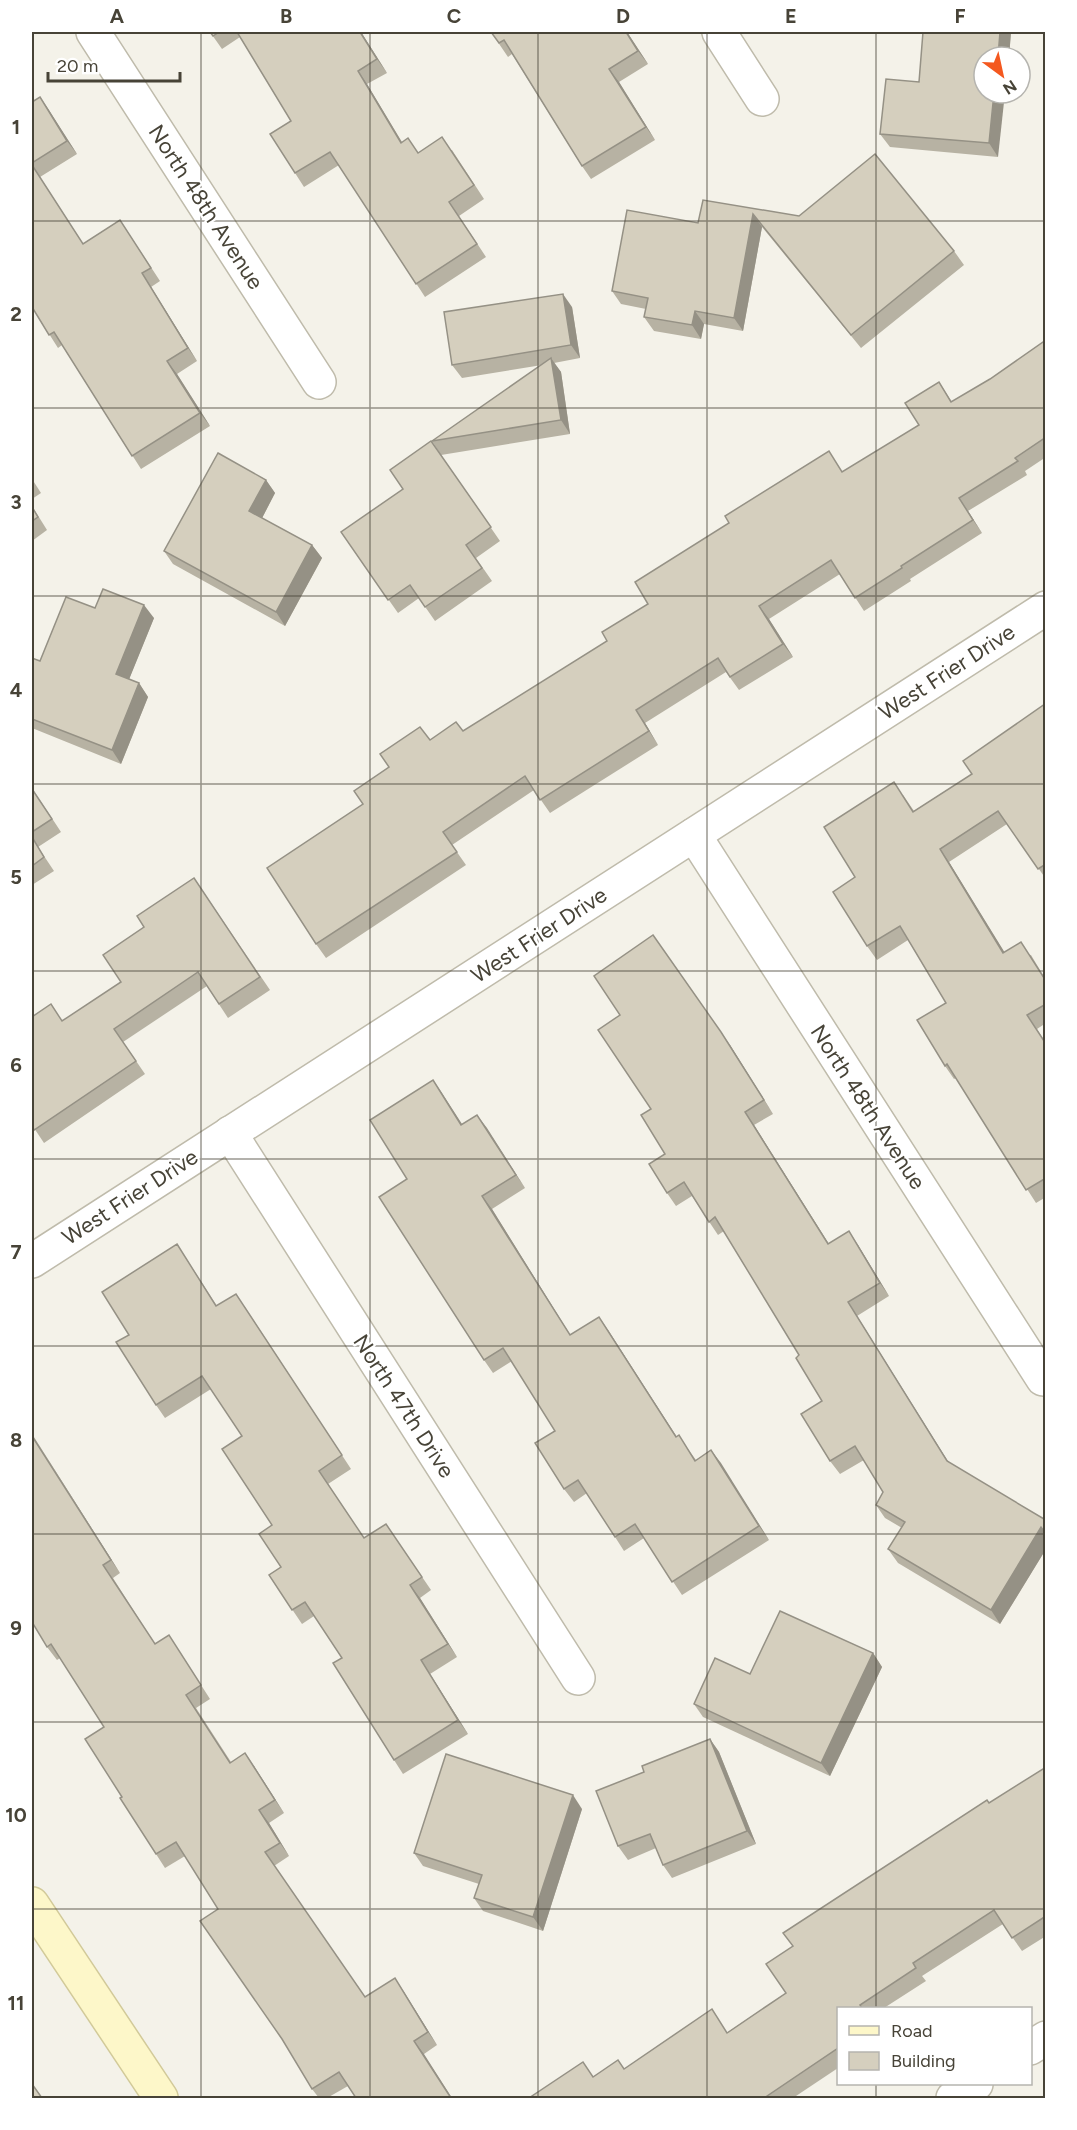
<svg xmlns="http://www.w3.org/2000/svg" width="1077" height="2130" viewBox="0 0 1077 2130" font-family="Figtree,sans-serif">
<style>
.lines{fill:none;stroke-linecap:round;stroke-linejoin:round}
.street-casing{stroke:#bfbbab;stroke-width:36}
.secondary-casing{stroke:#d2ca99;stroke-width:36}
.street{stroke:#fff;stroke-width:33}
.secondary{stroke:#fdf7c9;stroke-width:33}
.wall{fill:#b7b2a3}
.shaded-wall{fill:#959185}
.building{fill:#d5cfbe;stroke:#959185;stroke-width:1.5}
.grid{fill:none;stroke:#474337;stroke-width:1.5;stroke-opacity:0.55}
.labels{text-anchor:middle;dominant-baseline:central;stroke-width:4.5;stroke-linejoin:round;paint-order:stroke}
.street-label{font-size:22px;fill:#474337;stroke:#fff}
.neatline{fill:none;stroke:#474337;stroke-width:2}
.grid-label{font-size:20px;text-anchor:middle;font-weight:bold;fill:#474337}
</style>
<rect width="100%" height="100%" fill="#f4f2e9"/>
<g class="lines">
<defs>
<g id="street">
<path d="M93,32L319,382"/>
<path d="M719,32L762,99"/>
<path d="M694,835L1043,1379"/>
<path d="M230,1133L578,1678"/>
<path d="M32,1261L1046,608"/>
<path d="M1030,2048L1046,2038"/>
<path d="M953,2098L976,2084"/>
</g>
<path id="secondary" d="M32,1904L161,2098"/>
</defs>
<use href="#street" class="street-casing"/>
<use href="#secondary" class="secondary-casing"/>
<use href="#street" class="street"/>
<use href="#secondary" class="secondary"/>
</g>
<g class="wall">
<path d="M210,32H361L387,73L367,84L402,142L418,153L452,150L484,199L459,216L486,257L425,297L339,165L304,187L295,173L291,121L240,37L222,49Z"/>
<path d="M491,32H627L648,64L619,82L655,140L591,179L582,166L512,54L508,57Z"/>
<path d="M923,32H1011L1009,57H984L998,157L890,147L880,134L919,82Z"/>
<path d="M40,97L77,154L40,177L83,244L120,220L160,281L151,287L197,361L177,374L210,426L141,469L62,345L58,348L32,307V102Z"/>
<path d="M703,200L954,251L964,265L861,348L762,227L743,331L704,324L701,339L654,331L644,317L646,309L621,304L612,291L698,223Z"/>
<path d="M572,307L580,358L554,363L561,372L570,434L441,455L432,441L542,365L462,378L452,365Z"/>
<path d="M1046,340V457L1025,471L1027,475L968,511L982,533L910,579L911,581L864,611L840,574L769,619L793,657L739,690L726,672L645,723L658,745L550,813L534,790L452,845L466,865L326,958L316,944L363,804L430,740L463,731L607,641L648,604L843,472L919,425L939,382L952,402L990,379Z"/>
<path d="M431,441L500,541L476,558L492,581L435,621L419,598L398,613L341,532L403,489Z"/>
<path d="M32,479L41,493L32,499Z"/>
<path d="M266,480L275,493L262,518L312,545L322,558L285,626L173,564L164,551Z"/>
<path d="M32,506L47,530L32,541Z"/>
<path d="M95,608L154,618L129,679L139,683L148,697L121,764L32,728V658L40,661Z"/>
<path d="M1045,704L1046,879L1007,824L949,862L1004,952L1031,955L1046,980V1023L1037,1029L1046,1043V1197L1036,1203L956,1078L954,1079L945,1066L946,1003L908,940L877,960L867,946L855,877L903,795L914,811L972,774Z"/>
<path d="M32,788L61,832L38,847L54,871L32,885Z"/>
<path d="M194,878L270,990L228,1018L207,986L123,1042L145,1074L44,1143L32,1125L63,1021L121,982L144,927Z"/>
<path d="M730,1045L773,1114L754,1125L829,1244L858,1245L889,1296L857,1316L948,1462L1044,1519L1046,1517V1549L1000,1624L898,1563L888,1549L902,1528L885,1518L876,1505L883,1492L864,1460L840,1474L830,1461L822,1401L799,1355L724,1231L718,1235L692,1196L676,1206L667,1193L665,1154L651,1109Z"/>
<path d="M433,1080L462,1125L477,1115L525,1188L492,1209L570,1335L608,1330L677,1437L688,1449L696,1460L711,1450L769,1540L682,1595L644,1538L624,1551L587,1493L574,1502L564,1489L555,1431L512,1361L493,1373L484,1360L407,1179Z"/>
<path d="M186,1258L217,1306L245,1307L351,1469L328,1484L364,1538L386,1524L431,1590L420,1598L457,1657L430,1674L468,1734L403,1774L394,1760L342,1658L314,1616L302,1624L269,1575L281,1567L272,1525L242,1436L211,1389L165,1418L156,1405L129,1335Z"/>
<path d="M32,1434L120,1573L113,1578L155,1644L178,1649L210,1699L196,1708L231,1762L254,1766L284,1813L269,1823L289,1856L274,1866L365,1997L404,1992L437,2045L424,2054L348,2086L327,2098H319L312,2089L218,1909L185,1856L165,1868L156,1854L122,1797L104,1727L60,1658L57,1660L47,1647Z"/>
<path d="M873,1653L882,1667L830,1776L703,1717L694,1704L750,1674Z"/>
<path d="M710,1739L719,1752L756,1844L672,1878L663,1865L656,1848L628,1860L618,1846L644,1772Z"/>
<path d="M1046,1767V1936L1022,1951L1003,1924L922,1976L926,1981L884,2008H838V2068L793,2098H529L593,2077L624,2069L728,2032L786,1993L793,1946L989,1803Z"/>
<path d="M582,1809L543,1931L483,1911L474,1898L479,1884L423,1866L414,1853Z"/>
</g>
<g class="shaded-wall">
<path d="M360,32H361L387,73L377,59Z"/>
<path d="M626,32H627L648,64L638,51Z"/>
<path d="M1000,32H1011L1009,57H998Z"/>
<path d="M609,69L619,82L655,140L646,127Z"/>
<path d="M358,71L367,84L410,156L401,143Z"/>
<path d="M994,93H1005L998,157L989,143Z"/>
<path d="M40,97L49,110L77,154L67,141Z"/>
<path d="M753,214L762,227L743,331L734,318Z"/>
<path d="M142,273L151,287L197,361L188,348Z"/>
<path d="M563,294L572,307L580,358L571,345Z"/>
<path d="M695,311L704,324L701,339L692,325Z"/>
<path d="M551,358L561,372L570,434L561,420Z"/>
<path d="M167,361L177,374L210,426L200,413Z"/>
<path d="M266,480L275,493L259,524L249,511Z"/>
<path d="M959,498L968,511L982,533L973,520Z"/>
<path d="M312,545L322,558L285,626L276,612Z"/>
<path d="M144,605L154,618L126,687L116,674Z"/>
<path d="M759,606L769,619L793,657L783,644Z"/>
<path d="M139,683L148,697L121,764L112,750Z"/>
<path d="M636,710L645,723L658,745L649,731Z"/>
<path d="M940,849L949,862L1013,966L1003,953Z"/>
<path d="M653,935L730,1045L773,1114L764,1100Z"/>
<path d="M433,1080L442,1093L471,1138L461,1125Z"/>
<path d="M745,1112L754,1125L837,1257L828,1244Z"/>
<path d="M477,1115L487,1128L525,1188L516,1175Z"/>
<path d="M482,1196L492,1209L579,1349L570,1335Z"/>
<path d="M849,1231L858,1245L889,1296L880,1283Z"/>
<path d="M848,1302L857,1316L956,1474L947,1461Z"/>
<path d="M599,1317L608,1330L685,1450L676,1437Z"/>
<path d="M32,1434L120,1573L111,1560Z"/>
<path d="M711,1450L721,1463L769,1540L759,1526Z"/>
<path d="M1041,1527L1046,1533V1549L1000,1624L991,1610Z"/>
<path d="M410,1585L420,1598L457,1657L448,1644Z"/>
<path d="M873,1653L882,1667L830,1776L821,1763Z"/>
<path d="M421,1660L430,1674L468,1734L458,1720Z"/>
<path d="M710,1739L719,1752L756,1844L747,1831Z"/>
<path d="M245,1753L254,1766L284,1813L275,1800Z"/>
<path d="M573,1795L582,1809L543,1931L533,1917Z"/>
<path d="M259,1810L269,1823L289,1856L280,1843Z"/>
<path d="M395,1978L404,1992L437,2045L428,2032Z"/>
<path d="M414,2041L424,2054L452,2098H451Z"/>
</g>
<g class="building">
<path d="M210,32H219L213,36Z"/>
<path d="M237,32H360L377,59L358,71L401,143L408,138L418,153L442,137L474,185L449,202L477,244L416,284L330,152L295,173L270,134L291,121Z"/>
<path d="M491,32H626L638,51L609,69L646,127L582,166L504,40L499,43Z"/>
<path d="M923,32H1000L998,57H984V93H994L989,143L880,134L886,79L919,82Z"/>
<path d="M40,97L67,141L32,163V102Z"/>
<path d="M875,154L954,251L851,335L753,214L734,318L695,311L692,325L644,317L648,298L612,291L627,210L698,223L703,200L799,216Z"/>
<path d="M32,165L83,244L120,220L151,268L142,273L188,348L167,361L200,413L132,456L54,332L49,335L32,307Z"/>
<path d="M563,294L571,345L452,365L444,312Z"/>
<path d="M1046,340V437L1015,458L1018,461L959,498L973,520L901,566L902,568L855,598L831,560L759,606L783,644L730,677L718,658L636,710L649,731L540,800L525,776L443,832L457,852L316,944L267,868L363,804L354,791L389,767L380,754L420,727L430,740L456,722L463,731L607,641L602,632L648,604L635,582L729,523L725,516L829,451L842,472L919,425L905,403L939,382L951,402L990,379Z"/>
<path d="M551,358L561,420L432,441Z"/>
<path d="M431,441L491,527L466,545L482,568L425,607L410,585L388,600L341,532L403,489L390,470Z"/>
<path d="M218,453L266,480L249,511L312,545L276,612L164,551Z"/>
<path d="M32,507L38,517L32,521Z"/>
<path d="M103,589L144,605L116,674L139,683L112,750L32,719V658L40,661L66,597L95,608Z"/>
<path d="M1045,704L1046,864L1038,869L998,811L940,849L1003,953L1021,942L1046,981V1004L1027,1015L1046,1044V1178L1026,1190L947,1064L945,1066L917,1020L946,1003L900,926L867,946L833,892L855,877L824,827L894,782L913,812L972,774L963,761Z"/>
<path d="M32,789L52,819L32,832Z"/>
<path d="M32,837L44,857L32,866Z"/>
<path d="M194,878L260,977L219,1004L198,972L114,1029L136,1061L34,1130L32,1125V1017L51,1004L62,1021L121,982L103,955L144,927L137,916Z"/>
<path d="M653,935L721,1032L764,1100L745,1112L828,1244L849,1231L880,1283L848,1302L947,1461L1044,1519L1046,1517V1534L1041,1527L991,1610L888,1549L905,1522L876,1505L883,1492L855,1446L830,1461L801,1414L822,1401L796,1358L799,1355L715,1217L709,1222L684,1182L667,1193L649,1164L665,1154L641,1115L651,1109L598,1030L620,1015L594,976Z"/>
<path d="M433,1080L461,1125L477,1115L516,1175L482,1196L570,1335L599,1317L676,1437L679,1435L695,1461L711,1450L759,1526L672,1582L635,1524L615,1537L578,1480L564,1489L535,1443L555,1431L503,1348L484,1360L379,1197L407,1179L370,1120Z"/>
<path d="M177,1244L216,1306L236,1294L342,1455L319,1471L364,1538L386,1524L422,1577L410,1585L448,1644L421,1660L458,1720L394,1760L333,1663L342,1658L305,1602L292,1610L269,1575L281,1567L259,1534L272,1525L222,1449L242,1436L202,1376L156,1405L116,1342L129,1335L102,1292Z"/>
<path d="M32,1436L111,1560L103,1565L155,1644L169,1635L201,1685L186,1695L230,1763L245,1753L275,1800L259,1810L280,1843L265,1852L365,1997L395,1978L428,2032L414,2041L451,2098H356L339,2072L312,2089L282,2039L200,1921L218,1909L176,1842L156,1854L120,1798L122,1797L85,1739L104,1727L51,1644L47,1647L32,1622Z"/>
<path d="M780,1611L873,1653L821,1763L694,1704L715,1658L750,1674Z"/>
<path d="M710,1739L747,1831L663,1865L650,1834L618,1846L596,1791L644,1772L642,1766Z"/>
<path d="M446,1754L573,1795L533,1917L474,1898L482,1875L414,1853Z"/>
<path d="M1046,1767V1916L1012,1938L994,1910L913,1963L916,1968L860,2005L862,2008H838V2048L764,2098H529L583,2062L593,2077L618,2060L624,2069L712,2009L727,2033L786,1993L766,1964L793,1946L783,1933L987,1800L989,1803Z"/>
<path d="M32,2084L42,2098H32Z"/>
</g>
<path class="grid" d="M201,32V2098M370,32V2098M538,32V2098M707,32V2098M876,32V2008M32,221H1046M32,408H1046M32,596H1046M32,784H1046M32,971H1046M32,1159H1046M32,1346H1046M32,1534H1046M32,1722H1046M32,1909H1046M876,2084V2098"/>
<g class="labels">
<g class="street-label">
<text transform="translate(206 207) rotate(57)">North 48th Avenue</text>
<text transform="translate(947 672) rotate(-33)">West Frier Drive</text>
<text transform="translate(539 935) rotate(-33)">West Frier Drive</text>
<text transform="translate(868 1107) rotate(57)">North 48th Avenue</text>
<text transform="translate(130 1197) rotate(-33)">West Frier Drive</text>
<text transform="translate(404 1406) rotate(57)">North 47th Drive</text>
</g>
</g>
<rect width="1077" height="2130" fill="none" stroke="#ffffff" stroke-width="66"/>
<rect x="837" y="2007" width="195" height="78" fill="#ffffff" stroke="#b5b4af" stroke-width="1.5"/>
<rect x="849" y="2026" width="30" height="9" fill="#fdf7c9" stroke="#b5b4af" stroke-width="1.5"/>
<text x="891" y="2037" font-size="18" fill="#474337">Road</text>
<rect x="849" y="2052" width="30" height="18" fill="#d5cfbe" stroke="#b5b4af" stroke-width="1.5"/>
<text x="891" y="2067" font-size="18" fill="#474337">Building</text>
<g transform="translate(1002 75) rotate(147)"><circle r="28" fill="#ffffff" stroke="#b5b4af" stroke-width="1.5"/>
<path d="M0-4.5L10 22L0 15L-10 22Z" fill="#f4581f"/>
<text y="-9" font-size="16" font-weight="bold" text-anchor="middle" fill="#474337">N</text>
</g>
<path d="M48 72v9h132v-9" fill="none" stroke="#474337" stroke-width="3"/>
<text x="57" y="72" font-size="18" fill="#474337" stroke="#ffffff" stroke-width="4.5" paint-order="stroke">20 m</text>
<rect x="33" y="33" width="1011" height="2064" class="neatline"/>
<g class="grid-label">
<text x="117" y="23">A</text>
<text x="286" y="23">B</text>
<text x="454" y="23">C</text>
<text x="623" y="23">D</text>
<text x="791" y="23">E</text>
<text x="960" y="23">F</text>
<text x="16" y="134">1</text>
<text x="16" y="321">2</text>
<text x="16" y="509">3</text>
<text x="16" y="697">4</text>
<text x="16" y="884">5</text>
<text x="16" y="1072">6</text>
<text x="16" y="1259">7</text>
<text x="16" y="1447">8</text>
<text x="16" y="1635">9</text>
<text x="16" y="1822">10</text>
<text x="16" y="2010">11</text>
</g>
</svg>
